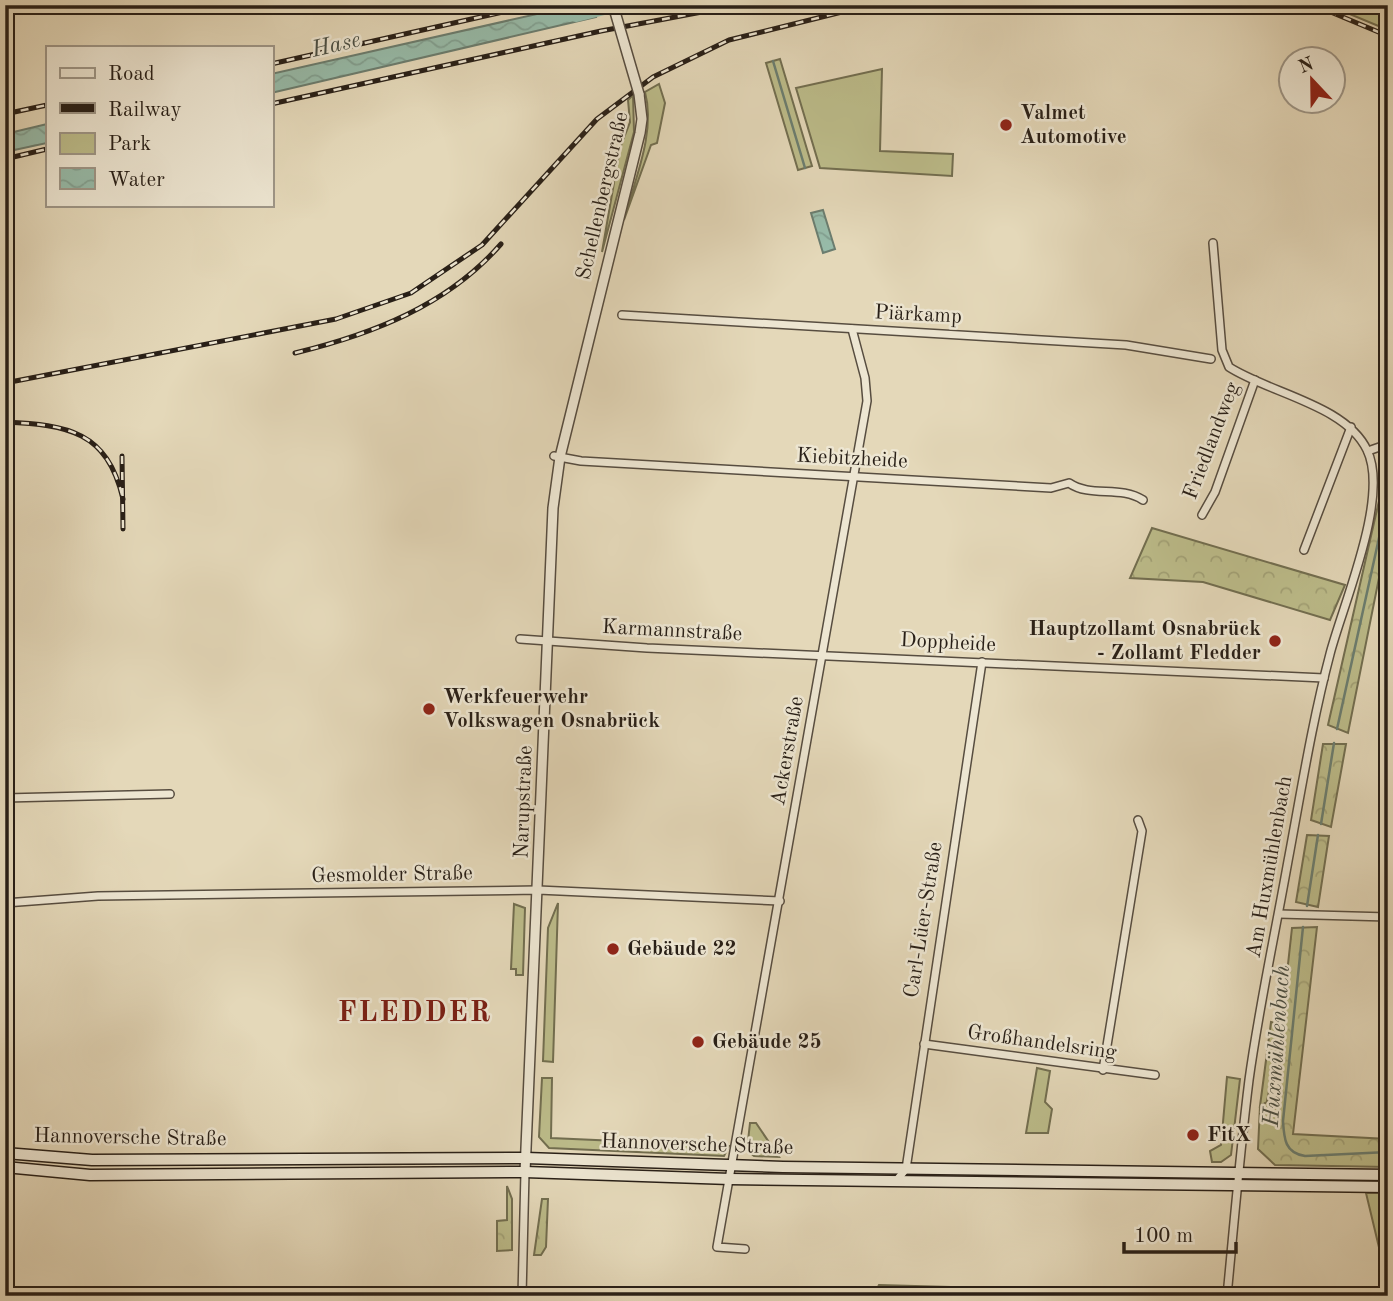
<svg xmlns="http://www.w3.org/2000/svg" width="1393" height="1301" viewBox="0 0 1393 1301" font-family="'Old Standard TT',serif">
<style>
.green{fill:#bcbc8a;stroke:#726e50;stroke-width:2}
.forest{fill:url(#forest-crowns);stroke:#726e50;stroke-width:2}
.water{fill:url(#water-waves);stroke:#6b7d6f;stroke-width:2}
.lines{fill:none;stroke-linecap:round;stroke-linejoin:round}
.stream{stroke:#6b7d6f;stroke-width:2.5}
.river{stroke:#97bba9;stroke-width:14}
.minor-casing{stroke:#574d40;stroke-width:10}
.tertiary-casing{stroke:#574d40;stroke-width:12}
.secondary-casing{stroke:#281f17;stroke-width:13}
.minor{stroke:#ede6d2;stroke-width:7}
.tertiary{stroke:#ede6d2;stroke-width:9}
.secondary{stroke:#ede6d2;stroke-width:10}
.rail-casing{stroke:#281f17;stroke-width:5}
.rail{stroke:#ede6d2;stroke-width:2.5;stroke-dasharray:8;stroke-linecap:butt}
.tertiary-bridge-casing{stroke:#574d40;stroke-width:12;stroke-linecap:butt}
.tertiary-bridge{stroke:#ede6d2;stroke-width:9}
.poi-dot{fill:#8f2418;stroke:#ede6d2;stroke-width:2.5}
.labels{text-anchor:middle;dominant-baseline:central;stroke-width:5;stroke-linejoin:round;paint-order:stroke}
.poi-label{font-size:21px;font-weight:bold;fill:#281f17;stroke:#ede6d2;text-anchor:start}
.street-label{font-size:21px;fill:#281f17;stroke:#ede6d2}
.water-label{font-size:23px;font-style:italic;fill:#494e43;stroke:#ede6d2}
.district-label{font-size:28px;font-weight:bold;letter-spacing:2px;fill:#7a1f14;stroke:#ede6d2}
</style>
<defs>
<pattern id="forest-crowns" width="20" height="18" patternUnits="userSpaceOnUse" patternTransform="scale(1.75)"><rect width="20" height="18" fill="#bcbc8a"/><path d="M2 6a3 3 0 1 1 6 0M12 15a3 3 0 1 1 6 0" fill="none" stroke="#a2a176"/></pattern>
<pattern id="water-waves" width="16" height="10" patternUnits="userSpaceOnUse" patternTransform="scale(1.75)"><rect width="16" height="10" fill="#97bba9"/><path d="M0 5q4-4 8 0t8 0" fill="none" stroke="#82a091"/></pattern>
</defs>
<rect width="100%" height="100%" fill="#e4d8b9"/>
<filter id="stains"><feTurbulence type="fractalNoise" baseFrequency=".00286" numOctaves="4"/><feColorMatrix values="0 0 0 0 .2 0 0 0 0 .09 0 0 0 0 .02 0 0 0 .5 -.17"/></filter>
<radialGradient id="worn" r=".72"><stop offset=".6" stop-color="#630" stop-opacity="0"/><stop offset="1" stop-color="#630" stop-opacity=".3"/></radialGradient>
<g class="green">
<path d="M780,59L812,166L798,170L766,63Z"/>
<path d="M882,69L880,151L953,154L952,176L820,168L796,88Z"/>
<path d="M659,84L665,103L657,143L651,145L624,220C634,181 656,133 645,92Z"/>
<path d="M633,95L634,132L602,252L620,148L630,122L628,100Z"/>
<path d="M558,903L553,1062L543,1061L548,928Z"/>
<path d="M514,904L525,908L523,975H516V969H511Z"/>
<path d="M1271,1022L1281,1025L1267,1102L1260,1106Z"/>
<path d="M1037,1068L1050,1071L1045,1102L1052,1109L1048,1133H1026Z"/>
<path d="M1227,1077L1240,1079L1231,1155L1221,1162H1212L1210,1151L1221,1145Z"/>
<path d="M542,1078H552L551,1138L729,1146L724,1156L549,1148L539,1137Z"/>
<path d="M750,1123H756L779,1157L754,1156L747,1150Z"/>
<path d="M921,1172L1215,1176V1178H921Z"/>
<path d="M1366,1193H1388V1285Z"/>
<path d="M879,1285L986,1288L984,1296H873Z"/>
</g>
<g class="forest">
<path d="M1328,5H1388V30Z"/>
<path d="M1386,470L1388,533L1348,733L1328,725Z"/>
<path d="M1152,528L1345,585L1330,620L1203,582L1130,578Z"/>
<path d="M1323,744H1346L1331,827L1311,820Z"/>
<path d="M1307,835L1329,836L1318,907L1296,902Z"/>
<path d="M1317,927L1293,1134L1388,1139V1167L1275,1165L1258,1149L1260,1106L1267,1102L1278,1055L1292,928Z"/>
<path d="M507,1186L512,1199V1250L497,1251V1221L507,1220Z"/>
<path d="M542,1199H548L546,1247L541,1255H534Z"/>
</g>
<g class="water">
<path d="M577,5H593L596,17L271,93V74Z"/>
<path d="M47,124V143L5,152V134Z"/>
<path d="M823,210L835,249L823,253L811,213Z"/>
</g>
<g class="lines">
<g class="stream">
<path d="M773,61L805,168"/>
<path d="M1337,729L1388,497"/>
<path d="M1321,824L1334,743"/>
<path d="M1307,906L1318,835"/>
<path d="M1303,927L1283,1121C1284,1139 1285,1153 1305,1156L1388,1152"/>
</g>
<path class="river" d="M576,15L616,5"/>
<defs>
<g id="minor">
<path d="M1213,243L1222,350L1229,367C1269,393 1346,405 1367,450C1390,497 1343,604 1330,654C1312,722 1301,792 1288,861C1275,934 1259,1007 1249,1080C1240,1152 1234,1224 1227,1296"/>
<path d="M622,315L1126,345L1211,359"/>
<path d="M1368,451L1388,444"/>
<path d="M554,456L581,461L1051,488L1069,483C1091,498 1120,485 1143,500"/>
<path d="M1202,515L1215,492L1255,380"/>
<path d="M1304,550L1351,427"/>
<path d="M520,639L647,648L1324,678"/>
<path d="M5,798L170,794"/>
<path d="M5,903L98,896L538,890L780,901"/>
<path d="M1279,914L1388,917"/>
<path d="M924,1044L1155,1075"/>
<path d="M1103,1070L1142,831L1138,820"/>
<path d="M896,1181L906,1169L982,662"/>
<path d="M745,1249L717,1247L867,401L865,378L852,329"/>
<path d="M522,1296L525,1172"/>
</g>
<path id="tertiary" d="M525,1172L553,508L560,457L640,133L642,119L639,94"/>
<g id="secondary">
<path d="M5,1153L92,1160L526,1158L783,1167L1388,1175"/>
<path d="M5,1167L90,1175L525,1172L730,1179L1388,1187"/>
</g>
</defs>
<use href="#minor" class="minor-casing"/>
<use href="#tertiary" class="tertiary-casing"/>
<use href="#secondary" class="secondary-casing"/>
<use href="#minor" class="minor"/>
<use href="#tertiary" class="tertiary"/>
<use href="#secondary" class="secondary"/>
<defs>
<g id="rail">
<path d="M1314,5L1388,36"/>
<path d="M271,64L534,5"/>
<path d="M271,104L601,31L739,5"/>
<path d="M5,114L47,105"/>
<path d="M5,159L47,149"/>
<path d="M295,353C373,334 448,305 501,244"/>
<path d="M5,383L336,319L411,293L482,245L597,119L653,77L729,40L870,5"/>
<path d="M5,422C68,425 107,431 123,499"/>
<path d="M122,456L123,529"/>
</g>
</defs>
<use href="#rail" class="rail-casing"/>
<use href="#rail" class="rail"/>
<defs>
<path id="tertiary-bridge" d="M613,5L639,94"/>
</defs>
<use href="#tertiary-bridge" class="tertiary-bridge-casing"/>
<use href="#tertiary-bridge" class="tertiary-bridge"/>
</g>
<g class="poi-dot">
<circle cx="1006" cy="125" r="7"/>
<circle cx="1275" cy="641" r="7"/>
<circle cx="429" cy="709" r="7"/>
<circle cx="613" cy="949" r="7"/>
<circle cx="698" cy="1042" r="7"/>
<circle cx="1193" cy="1135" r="7"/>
</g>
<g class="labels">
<g class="poi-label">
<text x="1020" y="113">Valmet<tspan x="1020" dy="24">Automotive</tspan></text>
<text x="1261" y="629" text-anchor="end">Hauptzollamt Osnabrück<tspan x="1261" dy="24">- Zollamt Fledder</tspan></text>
<text x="443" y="697">Werkfeuerwehr<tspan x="443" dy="24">Volkswagen Osnabrück</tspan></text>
<text x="627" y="949">Gebäude 22</text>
<text x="712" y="1042">Gebäude 25</text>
<text x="1207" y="1135">FitX</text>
</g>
<g class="street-label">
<text transform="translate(603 196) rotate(-77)">Schellenbergstraße</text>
<text transform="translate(918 315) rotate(3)">Piärkamp</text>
<text transform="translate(1212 441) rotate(-69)">Friedlandweg</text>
<text transform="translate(852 459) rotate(3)">Kiebitzheide</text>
<text transform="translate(672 631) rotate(3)">Karmannstraße</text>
<text transform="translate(948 643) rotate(3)">Doppheide</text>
<text transform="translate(788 751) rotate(-80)">Ackerstraße</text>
<text transform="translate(524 802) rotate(-88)">Narupstraße</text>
<text transform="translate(1270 867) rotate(-80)">Am Huxmühlenbach</text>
<text transform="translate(392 875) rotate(-1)">Gesmolder Straße</text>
<text transform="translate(924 920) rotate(-81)">Carl-Lüer-Straße</text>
<text transform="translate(1042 1043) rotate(8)">Großhandelsring</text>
<text transform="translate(130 1138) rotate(1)">Hannoversche Straße</text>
<text transform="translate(697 1145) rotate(2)">Hannoversche Straße</text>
</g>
<g class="water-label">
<text transform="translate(336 45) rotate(-13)">Hase</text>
<text transform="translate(1277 1046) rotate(-86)">Huxmühlenbach</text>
</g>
<g class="district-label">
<text x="415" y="1014">FLEDDER</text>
</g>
</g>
<rect width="1393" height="1301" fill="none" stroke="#e4d8b9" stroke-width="28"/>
<rect x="7" y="7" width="1379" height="1287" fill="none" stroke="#281f17" stroke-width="3.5"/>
<rect x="14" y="14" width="1365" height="1273" fill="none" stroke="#281f17" stroke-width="2"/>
<rect x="46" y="46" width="228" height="161" fill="#ede6d2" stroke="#9e9687" stroke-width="2"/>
<rect x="60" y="68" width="35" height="10" fill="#ede6d2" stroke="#9e9687" stroke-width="2"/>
<text x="108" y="80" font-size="21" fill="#281f17">Road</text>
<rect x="60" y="103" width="35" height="10" fill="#281f17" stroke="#9e9687" stroke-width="2"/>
<text x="108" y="116" font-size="21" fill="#281f17">Railway</text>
<rect x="60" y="133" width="35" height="21" fill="#bcbc8a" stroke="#9e9687" stroke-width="2"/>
<text x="108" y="150" font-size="21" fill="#281f17">Park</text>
<rect x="60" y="168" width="35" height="21" fill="url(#water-waves)" stroke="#9e9687" stroke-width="2"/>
<text x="108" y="186" font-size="21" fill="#281f17">Water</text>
<g transform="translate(1312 80) rotate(338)"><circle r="33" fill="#ede6d2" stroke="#9e9687" stroke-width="2"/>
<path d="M0-5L12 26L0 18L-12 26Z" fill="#8f2418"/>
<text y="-10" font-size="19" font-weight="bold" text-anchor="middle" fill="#281f17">N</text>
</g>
<path d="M1124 1242v10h112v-10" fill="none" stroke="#281f17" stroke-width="3.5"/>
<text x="1134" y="1242" font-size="21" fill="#281f17" stroke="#ede6d2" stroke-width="5" paint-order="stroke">100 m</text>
<rect width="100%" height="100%" filter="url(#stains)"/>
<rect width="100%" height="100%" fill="url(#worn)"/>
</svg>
